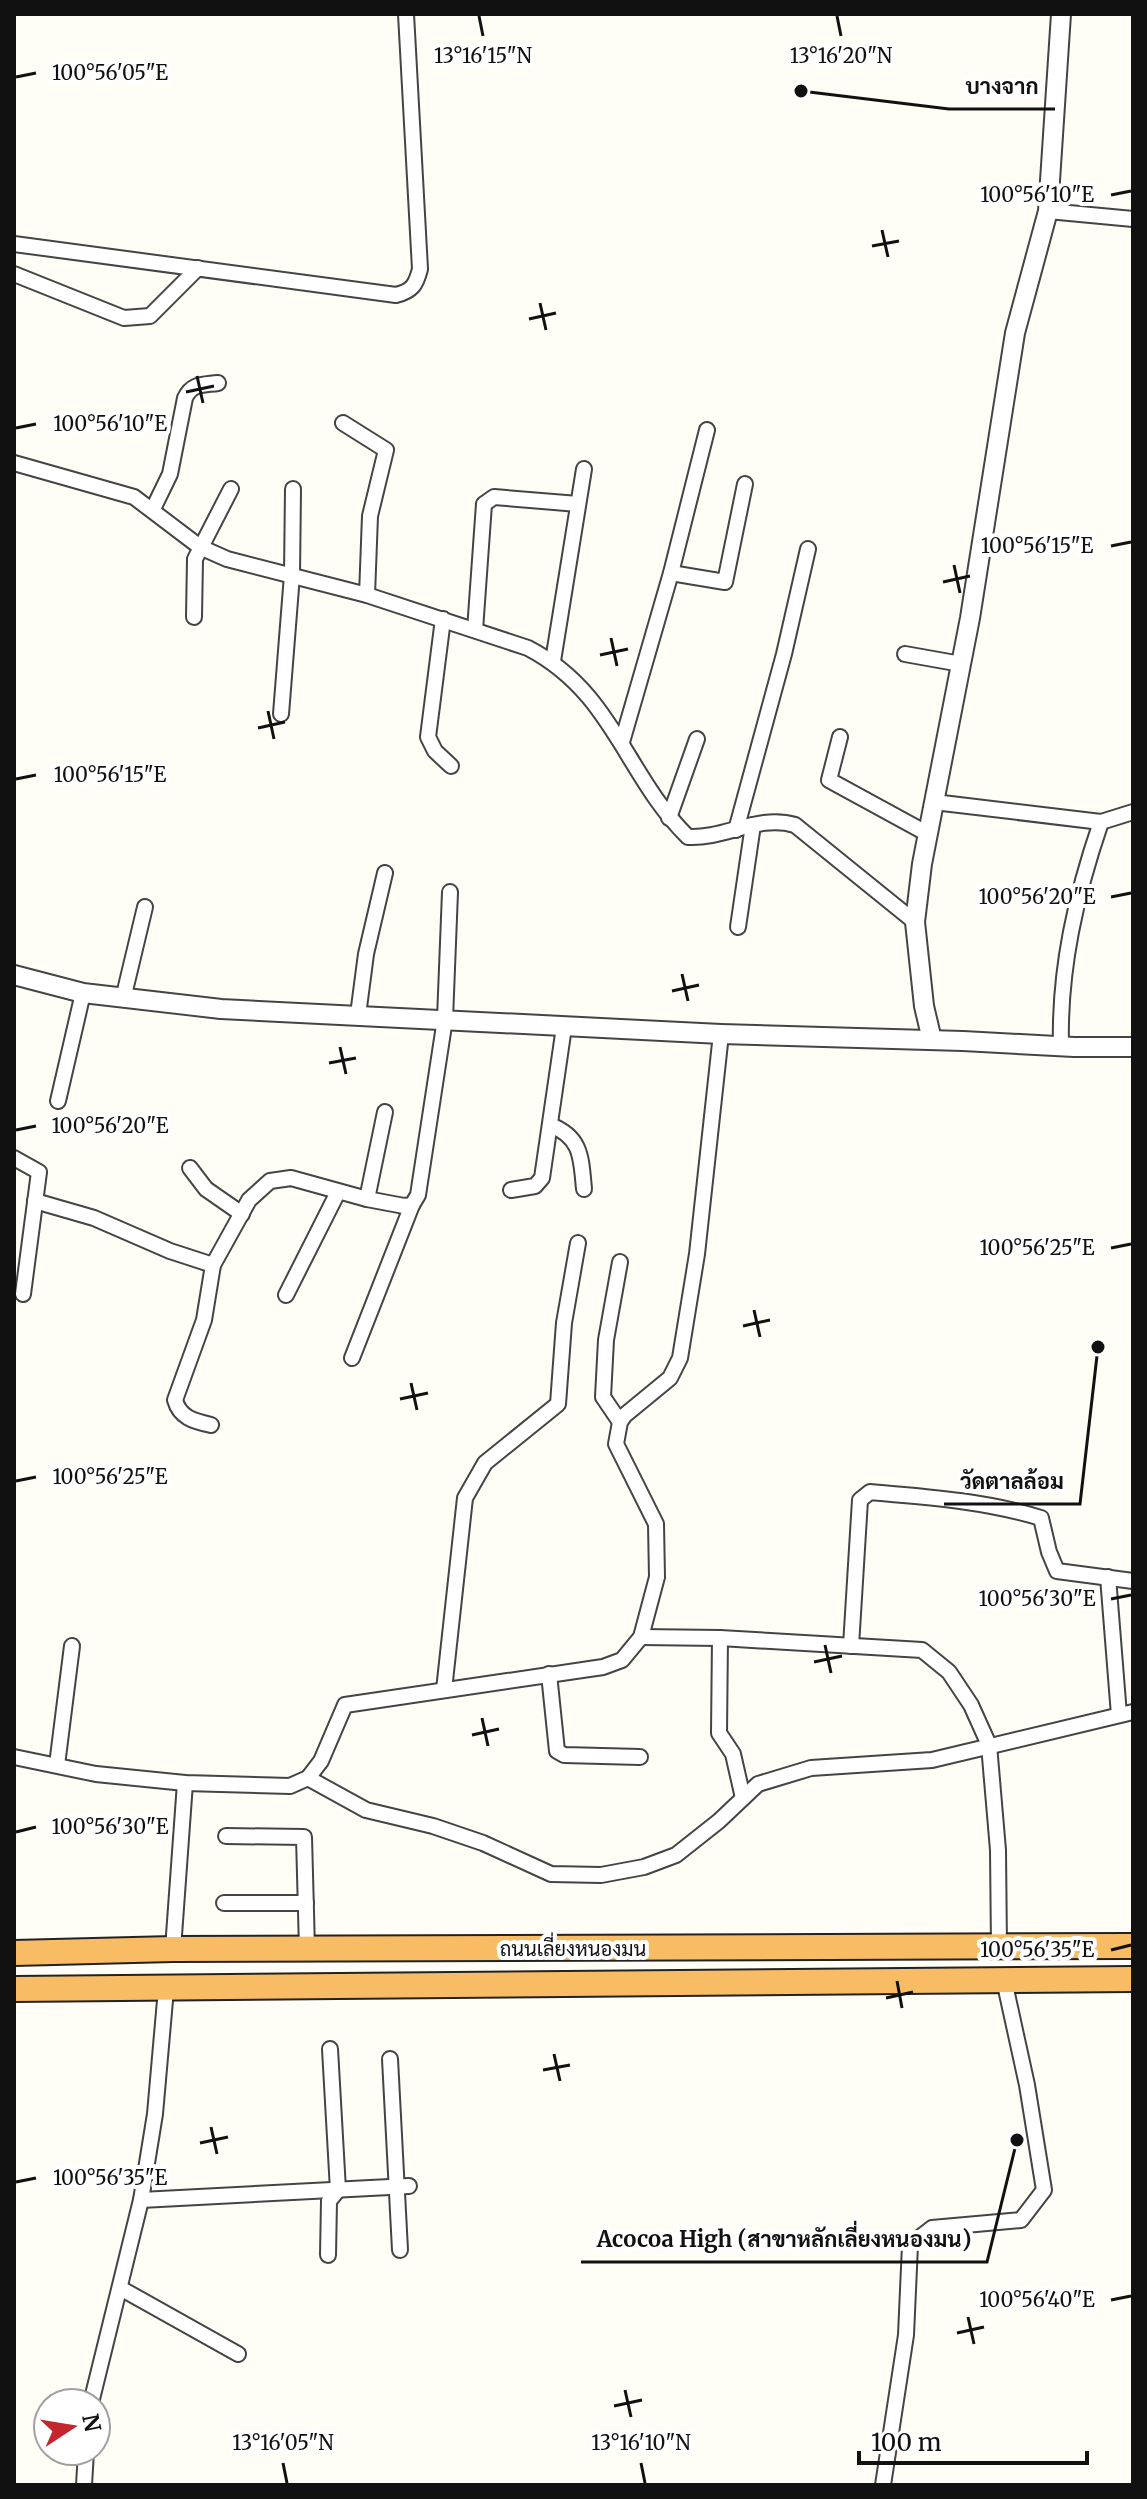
<svg xmlns="http://www.w3.org/2000/svg" width="1147" height="2499" viewBox="0 0 1147 2499" font-family="Merriweather,Sarabun,serif">
<style>
.lines{fill:none;stroke-linecap:round;stroke-linejoin:round}
.minor-casing{stroke:#444;stroke-width:18}
.tertiary-casing{stroke:#444;stroke-width:22}
.trunk-casing{stroke:#222;stroke-width:28}
.minor{stroke:#fff;stroke-width:14}
.tertiary{stroke:#fff;stroke-width:18}
.trunk{stroke:#f7bc64;stroke-width:24}
.ticks{fill:none;stroke:#111;stroke-width:3}
.labels{text-anchor:middle;dominant-baseline:central;stroke-width:8;stroke-linejoin:round;paint-order:stroke}
.street-label{font-size:20px;fill:#111;stroke:#fff}
.ticks-label{font-size:20px;text-anchor:middle;fill:#111;stroke:#fff;stroke-width:8;stroke-linejoin:round;paint-order:stroke}
.leader{fill:none;stroke:#111;stroke-width:3}
.callout-dot{fill:#111;stroke:#fff;stroke-width:3}
.callout-label{font-size:22px;text-anchor:middle;font-weight:bold;fill:#111;stroke:#fff;stroke-width:8;stroke-linejoin:round;paint-order:stroke}
</style>
<rect width="100%" height="100%" fill="#fffdf5"/>
<g class="lines">
<defs>
<g id="minor">
<path d="M1048,211L1133,219"/>
<path d="M14,244L396,295C412,291 416,285 420,269L406,14"/>
<path d="M14,274L124,318L150,316L198,268"/>
<path d="M343,423L386,450L370,516L367,595"/>
<path d="M14,463L134,497L200,547L227,559L367,595L528,648C614,693 625,775 688,837C725,839 758,814 795,825L915,922"/>
<path d="M153,509L170,474L185,398C192,383 203,385 218,383"/>
<path d="M671,573L725,582L745,484"/>
<path d="M194,617L195,559L231,489"/>
<path d="M443,619L428,737L435,751L451,766"/>
<path d="M475,630L484,504L494,497L578,504"/>
<path d="M905,654L961,664"/>
<path d="M553,661L584,469"/>
<path d="M281,714L292,575L293,489"/>
<path d="M840,737L829,780L928,834"/>
<path d="M622,742L671,573L707,430"/>
<path d="M934,802L1101,822"/>
<path d="M669,818L697,739"/>
<path d="M736,830L784,654L808,549"/>
<path d="M738,927L753,825"/>
<path d="M123,999L145,907"/>
<path d="M358,1015L366,954L385,873"/>
<path d="M1061,1046C1059,969 1076,895 1101,822L1133,812"/>
<path d="M58,1101L83,993"/>
<path d="M550,1125C582,1137 581,1158 584,1189"/>
<path d="M14,1158L39,1172L23,1294"/>
<path d="M190,1168L206,1189L242,1214"/>
<path d="M511,1190L535,1186L542,1178L564,1027"/>
<path d="M367,1199L385,1112"/>
<path d="M35,1201L94,1218L170,1251L213,1265L249,1200L270,1181L291,1178L367,1199L404,1206L412,1205L418,1195L445,1019L450,892"/>
<path d="M620,1262L606,1340L603,1397L620,1422"/>
<path d="M286,1295L338,1192"/>
<path d="M352,1358L412,1205"/>
<path d="M211,1425C194,1421 180,1418 175,1400L204,1320L213,1265"/>
<path d="M1108,1577L1119,1715"/>
<path d="M641,1637L720,1638L922,1650L949,1672L971,1705L989,1745L998,1850L999,1948"/>
<path d="M720,1638L719,1733L733,1754L743,1798"/>
<path d="M851,1646L860,1500L870,1492C928,1497 985,1501 1041,1518L1049,1552L1057,1571L1133,1581"/>
<path d="M549,1674L557,1751L564,1755L640,1757"/>
<path d="M444,1690L465,1498L485,1463L558,1404L564,1323L578,1243"/>
<path d="M14,1757L96,1774L185,1783L290,1786L308,1778L321,1761L345,1705L603,1667L622,1660L641,1637L657,1577L656,1524L616,1444L620,1422L625,1415L670,1378L680,1358L697,1254L721,1034"/>
<path d="M57,1765L72,1646"/>
<path d="M308,1778L366,1810L433,1826L483,1843L551,1874L601,1875L644,1867L676,1855L719,1821L758,1784L811,1768L932,1760L1133,1712"/>
<path d="M226,1836L304,1837L307,1949"/>
<path d="M224,1903H306"/>
<path d="M173,1949L185,1783"/>
<path d="M390,2059L400,2250"/>
<path d="M141,2200L409,2186"/>
<path d="M328,2255L329,2201L338,2190L330,2049"/>
<path d="M120,2288L238,2354"/>
<path d="M91,2403L141,2200L155,2114L166,1989"/>
<path d="M84,2485L86,2451"/>
<path d="M883,2485L906,2335L910,2245L932,2228L1021,2220L1044,2190L1027,2085L1004,1980"/>
</g>
<g id="tertiary">
<path d="M14,975L83,993L221,1009L721,1034L963,1041L1074,1047H1133"/>
<path d="M932,1040L924,1006L915,922L922,864L970,618L1015,333L1048,211L1061,14"/>
</g>
<g id="trunk">
<path d="M14,1953L173,1949L1133,1946"/>
<path d="M14,1989L1133,1979"/>
</g>
</defs>
<use href="#minor" class="minor-casing"/>
<use href="#tertiary" class="tertiary-casing"/>
<use href="#trunk" class="trunk-casing"/>
<use href="#minor" class="minor"/>
<use href="#tertiary" class="tertiary"/>
<use href="#trunk" class="trunk"/>
</g>
<path class="ticks" d="M479,16L483,36M837,16L841,36M16,77L36,73M1111,195L1131,191M882,230L888,257M872,246L899,241M540,303L546,330M529,319L556,313M197,376L203,403M186,392L214,386M16,428L36,424M1111,546L1131,542M954,565L960,593M943,582L970,576M611,638L617,666M600,655L628,649M268,711L274,739M258,728L285,722M16,779L36,775M1111,897L1131,893M682,974L688,1001M672,991L699,985M340,1047L346,1074M329,1063L356,1058M16,1130L36,1126M1111,1248L1131,1244M754,1310L760,1337M743,1326L770,1320M411,1383L417,1410M400,1399L428,1393M16,1481L36,1477M1111,1599L1131,1595M825,1645L831,1673M814,1662L842,1656M482,1718L488,1746M472,1735L499,1729M16,1832L36,1827M1111,1950L1131,1945M897,1981L902,2008M886,1998L913,1992M554,2054L560,2081M543,2070L570,2065M211,2127L217,2154M200,2143L228,2137M16,2182L36,2178M1111,2300L1131,2296M968,2317L974,2344M957,2333L984,2327M625,2390L631,2417M614,2406L642,2400M283,2463L287,2483M641,2463L645,2483"/>
<g class="labels">
<g class="street-label">
<text x="573" y="1948">ถนนเลี่ยงหนองมน</text>
</g>
</g>
<g class="ticks-label">
<text x="483" y="63">13°16'15"N</text>
<text x="841" y="63">13°16'20"N</text>
<text x="110" y="80">100°56'05"E</text>
<text x="1037" y="202">100°56'10"E</text>
<text x="110" y="431">100°56'10"E</text>
<text x="1037" y="553">100°56'15"E</text>
<text x="110" y="782">100°56'15"E</text>
<text x="1037" y="904">100°56'20"E</text>
<text x="110" y="1133">100°56'20"E</text>
<text x="1037" y="1255">100°56'25"E</text>
<text x="110" y="1484">100°56'25"E</text>
<text x="1037" y="1606">100°56'30"E</text>
<text x="110" y="1834">100°56'30"E</text>
<text x="1037" y="1957">100°56'35"E</text>
<text x="110" y="2185">100°56'35"E</text>
<text x="1037" y="2307">100°56'40"E</text>
<text x="283" y="2450">13°16'05"N</text>
<text x="641" y="2450">13°16'10"N</text>
</g>
<path class="leader" d="M801 91L949 109H1055M1098 1347L1080 1504H944M1017 2140L987 2262H581"/>
<g class="callout-dot">
<circle cx="801" cy="91" r="8"/>
<circle cx="1098" cy="1347" r="8"/>
<circle cx="1017" cy="2140" r="8"/>
</g>
<g class="callout-label">
<text x="1002" y="94">บางจาก</text>
<text x="1012" y="1489">วัดตาลล้อม</text>
<text x="784" y="2247">Acocoa High (สาขาหลักเลี่ยงหนองมน)</text>
</g>
<rect width="1147" height="2499" fill="none" stroke="#111111" stroke-width="32"/>
<g transform="translate(72 2427) rotate(78)"><circle r="38" fill="#ffffff" stroke="#a0a0a0" stroke-width="2"/>
<path d="M0-6L14 30L0 20L-14 30Z" fill="#c4262e"/>
<text y="-12" font-size="22" font-weight="bold" text-anchor="middle" fill="#111111">N</text>
</g>
<path d="M859 2451v12h228v-12" fill="none" stroke="#111111" stroke-width="4"/>
<text x="871" y="2451" font-size="24" fill="#111111" stroke="#ffffff" stroke-width="6" paint-order="stroke">100 m</text>
</svg>
